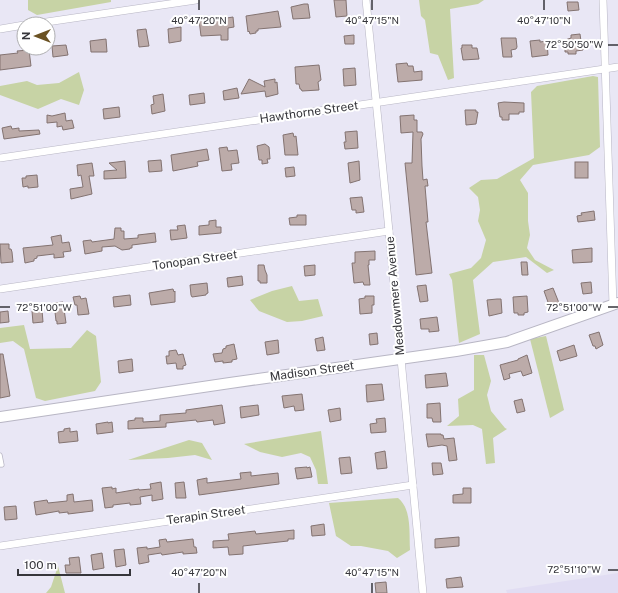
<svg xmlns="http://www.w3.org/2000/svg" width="618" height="593" viewBox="0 0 618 593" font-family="'Public Sans',sans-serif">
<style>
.built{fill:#e1ddf3}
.green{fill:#c7d3a5}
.building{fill:#bcaba9;stroke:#837371}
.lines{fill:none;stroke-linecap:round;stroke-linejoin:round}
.lane-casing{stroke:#b8b6c4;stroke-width:5}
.street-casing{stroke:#b8b6c4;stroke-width:8}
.secondary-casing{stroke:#b8b6c4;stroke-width:12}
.lane{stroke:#fff;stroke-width:3.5}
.street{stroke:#fff;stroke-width:7}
.secondary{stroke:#fff;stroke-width:10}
.ticks{fill:none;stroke:#36363b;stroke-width:1.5}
.labels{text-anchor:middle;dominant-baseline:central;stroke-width:4;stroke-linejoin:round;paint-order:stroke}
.street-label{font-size:12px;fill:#36363b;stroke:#fff}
.ticks-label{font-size:10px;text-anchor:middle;fill:#36363b;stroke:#fff;stroke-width:4;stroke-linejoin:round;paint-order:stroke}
</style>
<rect width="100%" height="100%" fill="#e9e7f5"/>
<path class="built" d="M618,573V593H507L506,590Z"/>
<g class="green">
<path d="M28,0H111V2L37,15L28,10Z"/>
<path d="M419,0H484L478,4L450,9L454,78L448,80L438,55L430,53L425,20L421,16Z"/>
<path d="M79,72L84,90L79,105L61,99L38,109L0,95V86L27,81L37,85L59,83Z"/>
<path d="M593,76L598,77L600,147L589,155L533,165L520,180L528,193V221L530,235L527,248L535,260L554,270L547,273L526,257L493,262L473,280L480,334L459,343L452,280L449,274L471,268L481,258L486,240L478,221L480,210L478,197L469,188L481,180L497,179L534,158L531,92L537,86Z"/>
<path d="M292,286L299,301L318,299L323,316L302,321L287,322L259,311L250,300L272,291Z"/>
<path d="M24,325L30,349L71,348L87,330L96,336L101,382L95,391L45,401L36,398L24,349L13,341L0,343V328Z"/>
<path d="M546,336L564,410L550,418L530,339Z"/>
<path d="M474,355H484L491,381L487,395L491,411L505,428L507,429L493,438L495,463L486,464L482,429L473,425L447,426L459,416L458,399L474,390Z"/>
<path d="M321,431L328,484H318L316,470L310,457L301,453L282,457L260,452L244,444Z"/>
<path d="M189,440L202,443L212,460L195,455L168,458L128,460Z"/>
<path d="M398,498C412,509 409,533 410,550L397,558L388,551L361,546H351L336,536L329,503Z"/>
<path d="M58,566L65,593H46L51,587Z"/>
</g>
<g class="building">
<path d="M334,0H346L347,16L336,17Z"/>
<path d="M567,2H578L579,10L568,11Z"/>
<path d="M304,4H308L310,18L293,19L291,7Z"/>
<path d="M278,11L281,27L258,29V31H256V33L250,34L249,31L248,32L246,16Z"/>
<path d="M233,17L234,27L228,28V40H221V35L201,36L199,20L209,19V21Z"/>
<path d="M181,27V41L169,43L168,29Z"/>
<path d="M146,29L149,46L139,47L137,30Z"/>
<path d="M580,34L581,41H583V50L576,51V54H568V52H565V40L571,38V35Z"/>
<path d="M354,35V44H345L344,36Z"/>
<path d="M501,38H516L517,47L516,49L511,50L512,57H503Z"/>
<path d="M106,39L107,52H91L90,41Z"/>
<path d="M540,40V42L547,41L548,55L532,57L530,41Z"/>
<path d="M66,45L68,55L53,57L52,46Z"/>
<path d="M462,45H472V48H477L479,59L463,60L461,48H462Z"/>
<path d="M29,50L31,66L0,70V55L18,53L17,51Z"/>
<path d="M407,63L408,66H413L414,72L422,71V80L398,82L396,64Z"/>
<path d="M319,65L321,80L318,82L319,90L302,91L301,89H300L299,84H296L295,67Z"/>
<path d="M355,68L356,85L344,86L343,69Z"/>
<path d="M249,79L265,87L264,81L275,79V83L277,82L278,94L266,97L265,91L241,94Z"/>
<path d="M237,88L239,98L224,100L223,91Z"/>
<path d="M204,93L205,103L190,105L189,95Z"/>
<path d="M163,94L165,111L152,114L151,105L154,104L153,96Z"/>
<path d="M504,102L524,103V112H519V114H509V120H502V117H500L498,103Z"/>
<path d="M119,107L120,117L104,119L103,109Z"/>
<path d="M465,110H476V112H478L476,124L466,125Z"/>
<path d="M65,113L66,121L72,120L74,128L63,130L62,126L57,127V122L47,123V115L52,116Z"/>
<path d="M414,115V120H417V132H422L423,134L421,139L422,166L423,180L427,179L428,186H425L428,222H426L432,273L416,275L405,163H412L413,132L401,133L400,116Z"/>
<path d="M11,126L12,129L19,128V131L39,130L40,134L4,139L2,128Z"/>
<path d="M357,131L358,148L345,149L344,142H346L345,132Z"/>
<path d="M293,133L294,137L296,136L298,155H285L283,135Z"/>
<path d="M265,144L269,147L270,159H267L268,163L262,164V160H259L257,146Z"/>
<path d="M227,147L228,151L237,150L239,163L231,164L232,170L222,171L219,148Z"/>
<path d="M207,149L209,160L197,162L198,166L173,171L171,155Z"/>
<path d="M161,160L162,171L149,172L148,161Z"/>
<path d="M125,161L126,178L104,179V171L117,170L109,163Z"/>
<path d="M359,161L360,180L350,183L348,163Z"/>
<rect x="575" y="162" width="13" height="16"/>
<path d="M92,163L94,176H89L92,194L71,199L70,189L83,187L81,175L78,176L77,165Z"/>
<path d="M294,167L295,176L286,177L285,168Z"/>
<path d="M37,175L38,187L28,188V186L23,187L22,178H26V176Z"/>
<path d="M362,197L364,212L356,213V210H352L350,198Z"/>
<path d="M594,211L595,220L578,222L577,216L582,215L581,213Z"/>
<path d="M297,215H306V225H290L289,218L297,217Z"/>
<path d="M216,220V227H221V233L199,235V226L209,225V221Z"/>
<path d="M185,225L187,238L171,240L170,230H178L177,226Z"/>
<path d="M115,228H121V231H124V239L138,238V235L155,233L156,242L132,245V248H130V249L122,250L115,246L102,247V251L85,254L83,241L91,240L92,242L114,239Z"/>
<path d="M61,235L62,243L69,242L71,251L63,252L64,257L54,258V254L37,256V258L34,259V261L25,263L23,248L53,245L51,237Z"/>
<path d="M0,244H9V249H11L12,252L13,262L1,263Z"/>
<path d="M592,248V262L573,263L572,250Z"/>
<path d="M375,251V260H369V265H368L370,285H364L363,282L354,283L352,263H355V252Z"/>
<path d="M521,262H527L528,275H522Z"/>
<path d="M258,265H264L265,270L267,275V283H260V281H258Z"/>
<path d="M315,265V275L305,276L304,266Z"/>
<path d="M242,276L243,285L228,287L227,278Z"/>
<path d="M591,282L592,293L583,294L581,283Z"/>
<path d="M207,283L208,293L206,294V295L192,297L191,295L190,285Z"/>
<path d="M426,285L428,301L420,302L417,286Z"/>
<path d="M553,288L559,303L549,305L544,291Z"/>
<path d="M173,289L174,292L175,291V302L151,305L149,293Z"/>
<path d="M130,295L131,305L114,307L113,297Z"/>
<path d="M80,296L81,299L86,298L89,314L78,315L77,305H75L73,297Z"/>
<path d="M365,296H374V305H372V313L360,314L359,299L365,298Z"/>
<path d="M527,296L528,312L524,313V315H518V313H514L513,297Z"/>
<path d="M497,299H501L502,313L489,316L487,300Z"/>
<path d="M63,302L66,323L57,324V321H56L54,303Z"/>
<path d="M42,310L43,322L33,323L32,311Z"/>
<path d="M8,311L9,322L0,323V312Z"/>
<path d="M437,317L439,331L429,332V329H421L420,319Z"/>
<path d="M599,332L603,345L596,349L595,346H593L589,335Z"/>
<path d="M377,333L378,344L370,345L369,334Z"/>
<path d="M323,337L325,350L317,351L315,339Z"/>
<path d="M278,340L279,353L267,355L265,342Z"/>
<path d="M234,344L237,359L232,360V362L223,363V361L215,362L213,354L222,353L223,349L226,348V346Z"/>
<path d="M574,345L577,356L560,361L557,351Z"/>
<path d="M176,350L178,355L183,354L186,365L183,366V369H177L176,363L167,364L166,356H169V351Z"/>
<path d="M0,354H3L10,396L0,398Z"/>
<path d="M527,355L532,373L523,376L521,371L509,374L510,378L504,380L500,365L518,360V359Z"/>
<path d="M132,359L133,371L119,373L118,361Z"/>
<path d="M446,373L448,386L426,388L425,375Z"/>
<path d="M382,384L384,400L367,402L366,385Z"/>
<path d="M302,394L304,410L295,411L294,406L284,408L282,396Z"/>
<path d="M522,399L525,411L517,413L514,401Z"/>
<path d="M440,403L441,422H433L432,418H427V404Z"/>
<path d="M222,405L225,423L214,425L213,420L197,422L196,420L166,423V427L128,429V421L135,420V418H143V422L160,421V415L186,413V410Z"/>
<path d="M258,405L259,415L241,418L240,407Z"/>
<path d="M340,408L341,420L330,422L328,410Z"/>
<path d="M385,418L386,432L371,433L370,424L377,423L376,419Z"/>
<path d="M108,422V423L112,422L113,432L97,434L96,424Z"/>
<path d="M70,428V432L77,431L78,441L59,443L58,432L64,431V429Z"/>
<path d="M426,434H441V435H443L444,439L454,438L457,460L449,461L447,446L442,445L428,447Z"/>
<path d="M385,451L387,468L377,469L375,453Z"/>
<path d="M350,457L352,473L341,474L339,458Z"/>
<path d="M432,463H441L443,474L433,475Z"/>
<path d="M307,467V468L310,467L312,477L297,479L295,468Z"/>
<path d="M251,472V476L278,473L279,484L199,495L197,480L207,478V483L241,479L240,473Z"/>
<path d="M161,482L163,499L152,501V495L140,497L141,504L130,505V503L113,505V507L105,508L102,488L112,487V489L116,488V493L139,489V490L151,489L150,484Z"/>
<path d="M184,482L186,498H176L175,483Z"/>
<path d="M463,488H471V503H453V495L463,494Z"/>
<path d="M73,494L74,502L92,500L93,511L68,514V512L59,513V511L36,515L34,502L47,500L48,503L67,501V495Z"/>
<path d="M16,506L17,519L5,520L4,507Z"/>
<path d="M324,524L325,535L312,536L311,526Z"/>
<path d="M294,530V539H288V541L243,546V554L229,555L228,547L213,548V541L229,540L228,534L255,531L256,534Z"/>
<path d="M459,537V546L435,548V539Z"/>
<path d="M166,539L167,542L193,539L194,547H196L197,553L183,554V552L162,555L161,553L148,555L149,562L139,564L137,548L147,547V549L160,547L159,540Z"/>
<path d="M124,549L126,565L116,567L114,550Z"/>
<path d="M102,553L104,568L93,570L91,555Z"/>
<path d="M79,557L81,573H66L65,565H70L69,558Z"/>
<path d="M461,577L463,587L447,588L446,579Z"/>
<path d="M386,582L387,593H376L375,583Z"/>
</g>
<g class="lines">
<defs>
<path id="lane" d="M0,455L2,465H0"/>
<g id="street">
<path d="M366,0L389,231L423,593"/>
<path d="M603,0L613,305"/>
<path d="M33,24L196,0"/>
<path d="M0,29L24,25"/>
<path d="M0,158L618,67"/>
<path d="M0,289L389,231"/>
<path d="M0,546L413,485"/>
</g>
<path id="secondary" d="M0,417L230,383L456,351L507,342L618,303"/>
</defs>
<use href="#lane" class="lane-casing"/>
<use href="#street" class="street-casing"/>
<use href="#secondary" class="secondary-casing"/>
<use href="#lane" class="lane"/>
<use href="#street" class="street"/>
<use href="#secondary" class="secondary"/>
</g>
<path class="ticks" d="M199,0V10M372,0V10M544,0V10M608,45H618M0,307H10M608,307H618M608,570H618M199,583V593M372,583V593"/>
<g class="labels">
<g class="street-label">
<text transform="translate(309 112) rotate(-8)">Hawthorne Street</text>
<text transform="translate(195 260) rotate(-8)">Tonopan Street</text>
<text transform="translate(395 296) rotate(-95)">Meadowmere Avenue</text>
<text transform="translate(312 371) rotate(-8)">Madison Street</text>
<text transform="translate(206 515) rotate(-8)">Terapin Street</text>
</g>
</g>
<g class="ticks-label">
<text x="199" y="24">40°47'20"N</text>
<text x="372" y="24">40°47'15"N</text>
<text x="544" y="24">40°47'10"N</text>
<text x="574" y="48">72°50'50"W</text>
<text x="574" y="311">72°51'00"W</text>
<text x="44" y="311">72°51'00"W</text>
<text x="574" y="573">72°51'10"W</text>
<text x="199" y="576">40°47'20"N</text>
<text x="372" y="576">40°47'15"N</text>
</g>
<g transform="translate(36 36) rotate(270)"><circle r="19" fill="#ffffff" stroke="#afafb1"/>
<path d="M0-3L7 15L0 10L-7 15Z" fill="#6b5223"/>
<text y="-6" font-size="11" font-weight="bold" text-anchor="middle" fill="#36363b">N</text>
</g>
<path d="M18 569v6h112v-6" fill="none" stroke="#36363b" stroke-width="2"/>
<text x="24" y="569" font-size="12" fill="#36363b" stroke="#ffffff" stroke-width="3" paint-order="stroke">100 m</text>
</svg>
